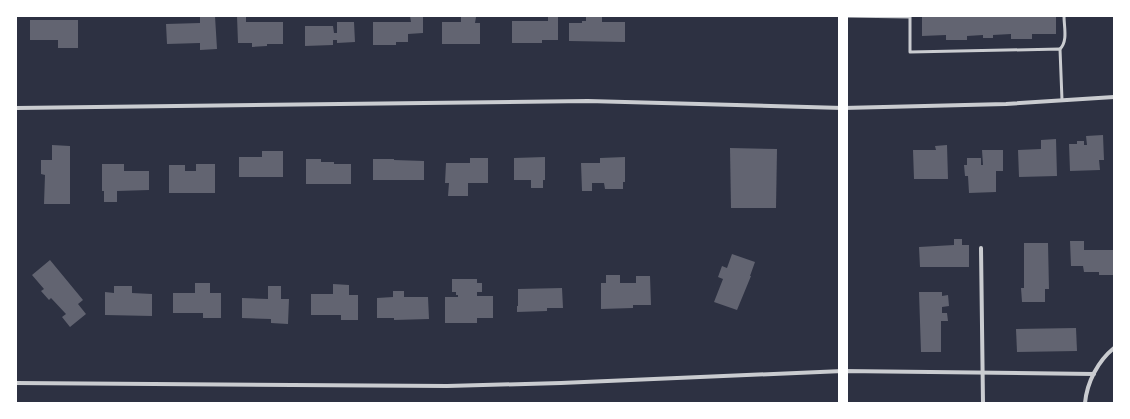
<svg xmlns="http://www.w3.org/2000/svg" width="1130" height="419" viewBox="0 0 1130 419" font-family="'Titillium Web',sans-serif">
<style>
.building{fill:#626471}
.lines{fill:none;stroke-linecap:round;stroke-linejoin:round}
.service{stroke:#caccd0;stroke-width:3}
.minor{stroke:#caccd0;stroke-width:4}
.primary{stroke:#fff;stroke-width:10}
</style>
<rect width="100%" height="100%" fill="#2d3142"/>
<g class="building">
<path d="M200,16H215L217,49L200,50V43L167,44L166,24L200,23Z"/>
<path d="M237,16H246V22H283V44H267V46L252,47V43H238Z"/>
<path d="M410,16H423V33L408,34V42H396V45H373V22H411Z"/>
<path d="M461,16L476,17L475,23H480V44H442V22H461Z"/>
<path d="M548,16H558V40H542V43H512V21H548Z"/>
<path d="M586,16H602V22H625V42L569,41V23H582V21H586Z"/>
<path d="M922,16H1056V34H1032V39H1011V34L993,35V38H983V35L967,36V40H946V35L922,36Z"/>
<path d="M30,20H78V48H58V40H30Z"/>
<path d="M337,22H354L355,42L337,43V40H333V45L305,46V26H333L334,33H337Z"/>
<path d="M1103,135L1104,160H1099L1100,170L1070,171L1069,144H1077V141H1084V145H1087L1086,136Z"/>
<path d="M1056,139L1057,176L1019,177L1018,150L1041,149V140Z"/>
<path d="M52,145L70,146V204H44L45,175L41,174V160H52Z"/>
<path d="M947,145L948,179H914L913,150H936L935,146Z"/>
<path d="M730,148L777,149L776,208H731Z"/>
<path d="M982,150H1003V171H996V192L969,193L968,176H965L964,165H967V158H981V165H983Z"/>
<path d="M262,151H283V177H239V157H262Z"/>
<path d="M545,157V180H543V188H531V180H514V158Z"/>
<path d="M625,157V182H623V189H605L604,183H592V191H582L581,163H600V158Z"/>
<path d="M470,158H488V183H468V196H448L449,183H445L446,163H470Z"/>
<path d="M306,159H321V162H334V164H351V184H306Z"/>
<path d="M373,159H394V160L424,161V180H373Z"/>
<path d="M102,164H124V171H149V190L117,191V202H104V191H102Z"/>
<path d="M196,164H215V193H169V165H185V171H196Z"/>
<path d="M954,239H962V245H969V267H920L919,247L954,245Z"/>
<path d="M1070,241H1084V250H1114V275H1099V272H1084L1083,266H1071Z"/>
<path d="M1024,243H1048L1049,289H1045V302H1022L1021,288H1024Z"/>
<path d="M732,254L755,262L750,276H751L737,310L714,302L723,279L718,277L722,266L727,268Z"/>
<path d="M50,260L83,300L78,304L86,314L70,327L62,317L66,314L51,298L49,300L41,291L44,289L32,275Z"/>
<path d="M606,275H620V283H636V276H650L651,305H633V308L601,309V283H606Z"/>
<path d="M452,279H477V283H482V292H477V296H493V318H477V323H445V297H458V295H456V292H452Z"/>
<path d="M195,283H210V293H221V318H203V313H173V293H195Z"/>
<path d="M333,284L349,285V295H358V320H341V315H311V294H333Z"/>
<path d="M114,286H132V293L152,294V316L105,315V292L114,293Z"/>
<path d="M268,286H281V299H289L288,324L271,323V319L242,318V298L268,299Z"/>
<path d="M562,288L563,308H547V311L517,312V306H518V289Z"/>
<path d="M393,291H404V297H428L429,319L394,320V318H377V298L393,297Z"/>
<path d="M919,292H942V296L948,295L949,306L942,307V313H947L948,321H941V352H921Z"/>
<path d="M1076,328L1077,351L1017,352L1016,329Z"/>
</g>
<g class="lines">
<g class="service">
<path d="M844,16L910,17V52L1060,49L1062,100"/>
<path d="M1060,49C1068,41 1064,27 1064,16"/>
</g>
<g class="minor">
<path d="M16,108L588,101L843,108L1006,104L1114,97"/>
<path d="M981,248L983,403"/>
<path d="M16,383L447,386L561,383L843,371L1094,374"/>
<path d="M1085,403C1087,382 1098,361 1114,348"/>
</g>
<path class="primary" d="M843,16V403"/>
</g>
<rect width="1130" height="419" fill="none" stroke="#ffffff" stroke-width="34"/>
</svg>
